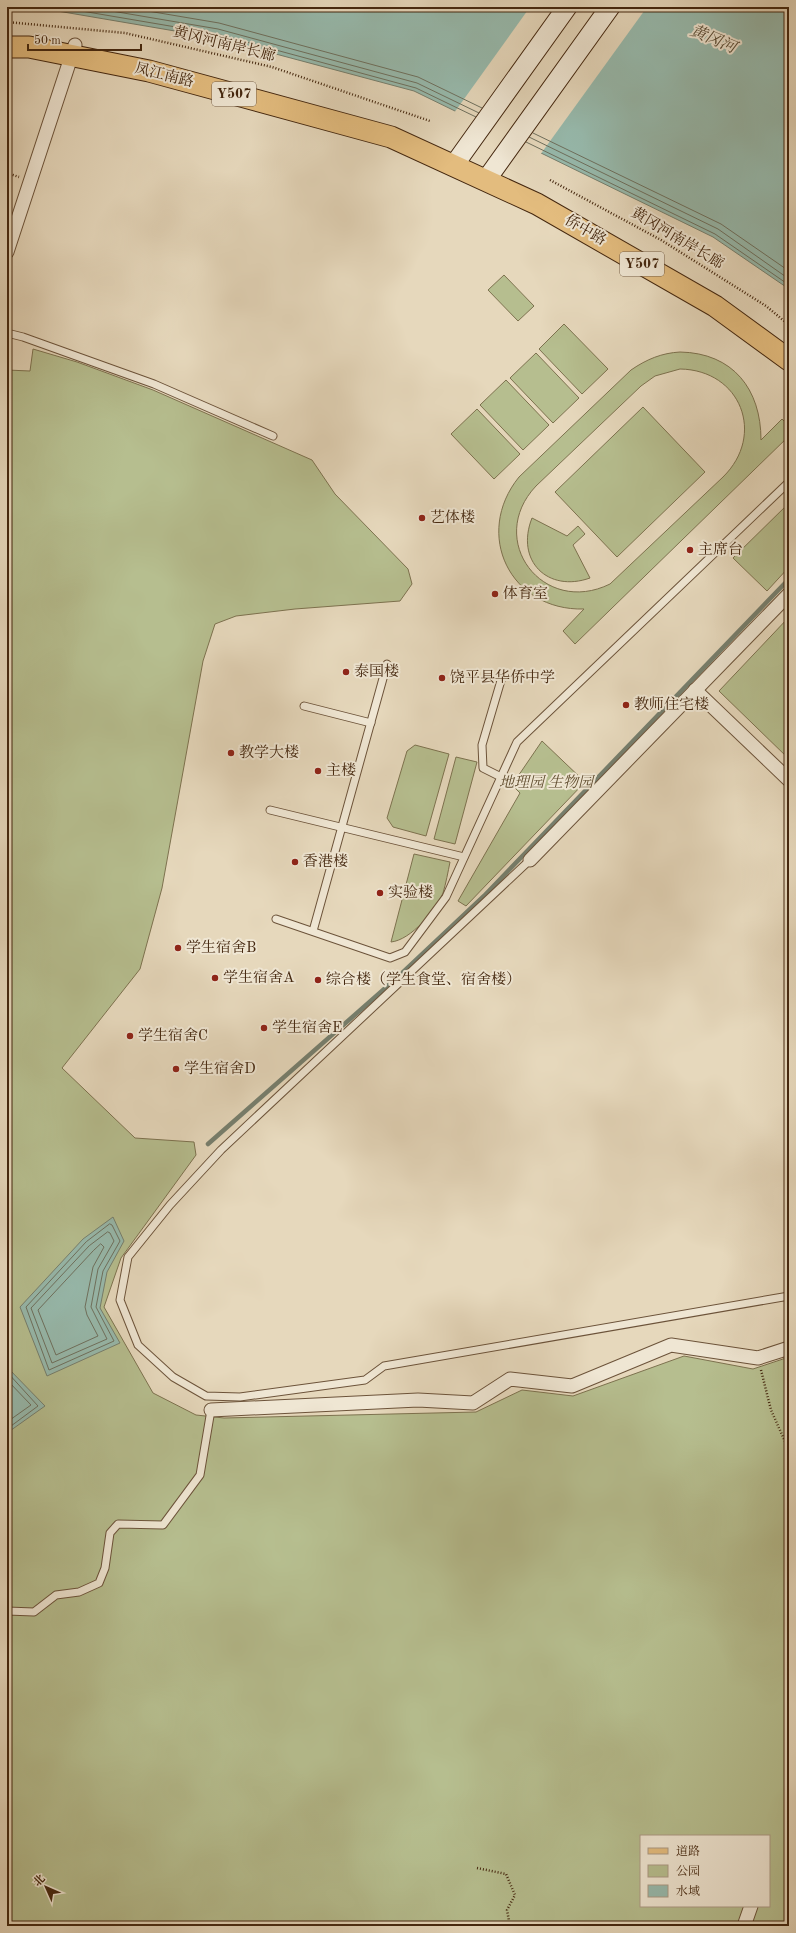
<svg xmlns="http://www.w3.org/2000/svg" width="796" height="1933" viewBox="0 0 796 1933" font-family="'Old Standard TT','Noto Serif SC',serif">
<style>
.green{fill:#b6be8f;stroke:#7d724f;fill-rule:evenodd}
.water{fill:#97baad;stroke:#767f6e}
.pier{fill:#e6d8bc}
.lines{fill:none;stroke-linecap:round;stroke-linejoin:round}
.shore{stroke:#6e705e;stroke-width:1}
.stream{stroke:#767f6e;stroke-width:4.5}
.lane-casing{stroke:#6c533a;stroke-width:9}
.street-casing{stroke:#6c533a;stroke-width:15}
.secondary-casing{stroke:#44270f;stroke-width:21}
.primary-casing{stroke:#44270f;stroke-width:23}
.path{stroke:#44270f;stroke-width:2.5;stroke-dasharray:1 2;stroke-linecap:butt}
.lane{stroke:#efe6d3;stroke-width:7}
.street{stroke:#efe6d3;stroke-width:13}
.secondary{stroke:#efe6d3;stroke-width:19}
.primary{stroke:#e3bc7e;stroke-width:21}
.poi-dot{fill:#8f2418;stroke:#efe6d3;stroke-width:1.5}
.labels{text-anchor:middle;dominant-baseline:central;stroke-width:4;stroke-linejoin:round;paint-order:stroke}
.shield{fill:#efe6d3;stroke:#77604a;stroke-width:1}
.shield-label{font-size:14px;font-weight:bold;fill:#44270f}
.street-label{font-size:15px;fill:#44270f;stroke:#efe6d3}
.poi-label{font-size:15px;fill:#44270f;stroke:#efe6d3;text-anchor:start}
.park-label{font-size:15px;font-style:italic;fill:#604d2f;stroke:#efe6d3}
.water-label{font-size:16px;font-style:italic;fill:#594c36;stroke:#efe6d3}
</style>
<rect width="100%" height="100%" fill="#e6d8bc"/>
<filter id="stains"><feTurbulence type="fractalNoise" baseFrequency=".005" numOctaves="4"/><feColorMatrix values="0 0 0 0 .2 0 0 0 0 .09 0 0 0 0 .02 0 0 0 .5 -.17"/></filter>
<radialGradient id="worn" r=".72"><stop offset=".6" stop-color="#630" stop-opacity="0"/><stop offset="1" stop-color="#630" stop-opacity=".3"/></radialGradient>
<g class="green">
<path d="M504,275L534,306L518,321L488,290Z"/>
<path d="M564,324L608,369L582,394L539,349Z"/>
<path d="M33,349L77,362L153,390L312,460L335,494L408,569L412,584L400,601L295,609L236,616L215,624L203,661L162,888L140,969L62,1068L135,1138L194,1142L196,1155L121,1258L104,1307L153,1393L196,1415L224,1418L476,1412L522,1390L573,1396L684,1356L753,1369L789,1357V1926H7V370L30,371ZM641,1836H769V1906H641Z"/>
<path d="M680,352C733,353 761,389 761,440L782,419L789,426V436L575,644L563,631L584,609C510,611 473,534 519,477L631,370C647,359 662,353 680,352ZM680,369C741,370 766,435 723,477L610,584C543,617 485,540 536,486L641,386L655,376Z"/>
<path d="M536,353L579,398L553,423L510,378Z"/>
<path d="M506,380L549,425L523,450L480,405Z"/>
<path d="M643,407L705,472L617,557L555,492Z"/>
<path d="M477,409L520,454L494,479L451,434Z"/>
<path d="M789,503V567L767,591L733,558Z"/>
<path d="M532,518L567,536L578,526L585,534L573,545L590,578C548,593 515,561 532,518Z"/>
<path d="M789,617V759L719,691Z"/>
<path d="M542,741L585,782L466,906L458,901L520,793L512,785Z"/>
<path d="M415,745L449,754L426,836L393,827L387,818L407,751Z"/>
<path d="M456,757L477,762L455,844L434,839Z"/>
<path d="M414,854L450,862C448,872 446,883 443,893C436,910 411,940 391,942Z"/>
</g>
<g class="water">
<path d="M34,7H789V289L713,237L414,91L216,38Z"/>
<path d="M113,1217L124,1241L107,1272L100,1308L120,1343L47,1376L20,1307L83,1239Z"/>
<path d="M7,1367L45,1406L7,1433Z"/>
</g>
<path class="pier" d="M530,7H647L540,155L454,113Z"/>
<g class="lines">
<g class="shore">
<path d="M58,7L217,34L416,88L476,117"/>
<path d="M88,7L218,29L417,83L479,113"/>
<path d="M124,7L219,23L418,77L482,108"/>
<path d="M533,133L721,224L789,271"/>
<path d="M529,137L718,229L789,279"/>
<path d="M526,142L715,234L789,285"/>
<path d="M110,1224L112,1225L120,1241L103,1271L96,1307L114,1341L49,1370L26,1307L86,1242Z"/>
<path d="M108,1232L110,1233L114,1241L98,1269L91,1307L107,1339L52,1363L31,1308L89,1246Z"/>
<path d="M101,1244L104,1247L93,1267L85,1307L87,1315L98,1336L56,1355L38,1310L93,1251Z"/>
<path d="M7,1372L38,1406L7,1429"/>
<path d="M7,1380L31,1405L7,1422"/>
</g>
<path class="stream" d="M208,1144L399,976L484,896L789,579"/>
<defs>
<g id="lane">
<path d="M7,333L23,337L154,384L273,436"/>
<path d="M304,706L371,723"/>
<path d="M501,777L483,768L482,745L502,677"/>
<path d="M270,810L464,857"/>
<path d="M530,860L221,1150L170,1205L128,1257L120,1300L138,1345L173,1377L206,1396L240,1397L365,1380L384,1366L789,1296"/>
<path d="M276,919L390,958L405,952L446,897L517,742L789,482"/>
<path d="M313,931L387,664"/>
<path d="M7,1611L34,1612L56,1595L79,1592L99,1583L105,1568L110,1533L118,1524L163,1525L200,1475L211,1410"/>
</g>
<g id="street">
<path d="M7,252L75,45"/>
<path d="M695,690L789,780"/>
<path d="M530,860L789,594"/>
<path d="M211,1410L418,1400L473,1403L510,1379L572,1386L671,1345L758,1358L789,1348"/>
<path d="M744,1926L751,1906"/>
</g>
<g id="secondary">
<path d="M454,165L567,7"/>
<path d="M486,180L610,7"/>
</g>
<path id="primary" d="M7,47H29L149,71L391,137L537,204L715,306L789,360"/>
</defs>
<use href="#lane" class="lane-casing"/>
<use href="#street" class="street-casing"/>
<use href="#secondary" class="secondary-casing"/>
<use href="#primary" class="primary-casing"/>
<g class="path">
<path d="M7,22L125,33L272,67L430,121"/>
<path d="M7,173L19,177"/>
<path d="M550,180L661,240L766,306L789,325"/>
<path d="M761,1370L771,1410L787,1446L789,1448"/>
<path d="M477,1868L506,1874L515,1895L507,1910L510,1926"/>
</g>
<use href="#lane" class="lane"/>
<use href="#street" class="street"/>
<use href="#secondary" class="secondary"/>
<use href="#primary" class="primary"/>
</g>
<g class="poi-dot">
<circle cx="422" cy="518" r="4"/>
<circle cx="690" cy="550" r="4"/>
<circle cx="495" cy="594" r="4"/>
<circle cx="346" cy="672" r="4"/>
<circle cx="442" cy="678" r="4"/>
<circle cx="626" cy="705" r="4"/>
<circle cx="231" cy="753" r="4"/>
<circle cx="318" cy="771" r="4"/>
<circle cx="295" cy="862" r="4"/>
<circle cx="380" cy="893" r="4"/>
<circle cx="178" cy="948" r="4"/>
<circle cx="215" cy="978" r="4"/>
<circle cx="318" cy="980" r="4"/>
<circle cx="264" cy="1028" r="4"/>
<circle cx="130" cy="1036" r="4"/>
<circle cx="176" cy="1069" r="4"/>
</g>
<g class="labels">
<g class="shield">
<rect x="212" y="82" width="44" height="24" rx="3"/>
<rect x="620" y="252" width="44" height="24" rx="3"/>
</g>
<g class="shield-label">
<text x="234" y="94">Y507</text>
<text x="642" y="264">Y507</text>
</g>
<g class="street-label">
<text transform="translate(224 45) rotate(14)">黄冈河南岸长廊</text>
<text transform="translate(164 76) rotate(14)">凤江南路</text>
<text transform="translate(585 231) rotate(30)">侨中路</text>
<text transform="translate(677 239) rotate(31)">黄冈河南岸长廊</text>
</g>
<g class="poi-label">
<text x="430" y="518">艺体楼</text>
<text x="698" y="550">主席台</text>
<text x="503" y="594">体育室</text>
<text x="354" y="672">泰国楼</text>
<text x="450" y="678">饶平县华侨中学</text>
<text x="634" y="705">教师住宅楼</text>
<text x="239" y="753">教学大楼</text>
<text x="326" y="771">主楼</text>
<text x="303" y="862">香港楼</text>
<text x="388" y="893">实验楼</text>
<text x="186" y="948">学生宿舍B</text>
<text x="223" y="978">学生宿舍A</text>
<text x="326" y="980">综合楼（学生食堂、宿舍楼）</text>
<text x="272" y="1028">学生宿舍E</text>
<text x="138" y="1036">学生宿舍C</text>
<text x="184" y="1069">学生宿舍D</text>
</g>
<g class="park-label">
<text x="546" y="783">地理园 生物园</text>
</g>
<g class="water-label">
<text transform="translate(713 40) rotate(23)">黄冈河</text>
</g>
</g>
<rect width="796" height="1933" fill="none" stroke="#e6d8bc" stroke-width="24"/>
<rect x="8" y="8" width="780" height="1917" fill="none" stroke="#44270f" stroke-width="2"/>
<rect x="12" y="12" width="772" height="1909" fill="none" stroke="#44270f"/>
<rect x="640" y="1835" width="130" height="72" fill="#efe6d3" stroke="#ab9a85"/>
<rect x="648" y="1848" width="20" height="6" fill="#e3bc7e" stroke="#ab9a85"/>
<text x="676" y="1855" font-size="12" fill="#44270f">道路</text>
<rect x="648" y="1865" width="20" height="12" fill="#b6be8f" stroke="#ab9a85"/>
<text x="676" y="1875" font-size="12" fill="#44270f">公园</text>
<rect x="648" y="1885" width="20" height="12" fill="#97baad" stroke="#ab9a85"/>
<text x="676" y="1895" font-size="12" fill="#44270f">水域</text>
<g transform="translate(46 1887) rotate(315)" stroke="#efe6d3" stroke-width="3" paint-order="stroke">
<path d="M0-3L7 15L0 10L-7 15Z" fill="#44270f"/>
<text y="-6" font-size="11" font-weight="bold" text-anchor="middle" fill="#44270f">北</text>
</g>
<path d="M28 44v6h113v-6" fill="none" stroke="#44270f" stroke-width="2"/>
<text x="34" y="44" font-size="12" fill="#44270f" stroke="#efe6d3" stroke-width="3" paint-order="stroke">50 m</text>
<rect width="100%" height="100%" filter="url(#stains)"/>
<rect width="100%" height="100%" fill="url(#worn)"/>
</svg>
